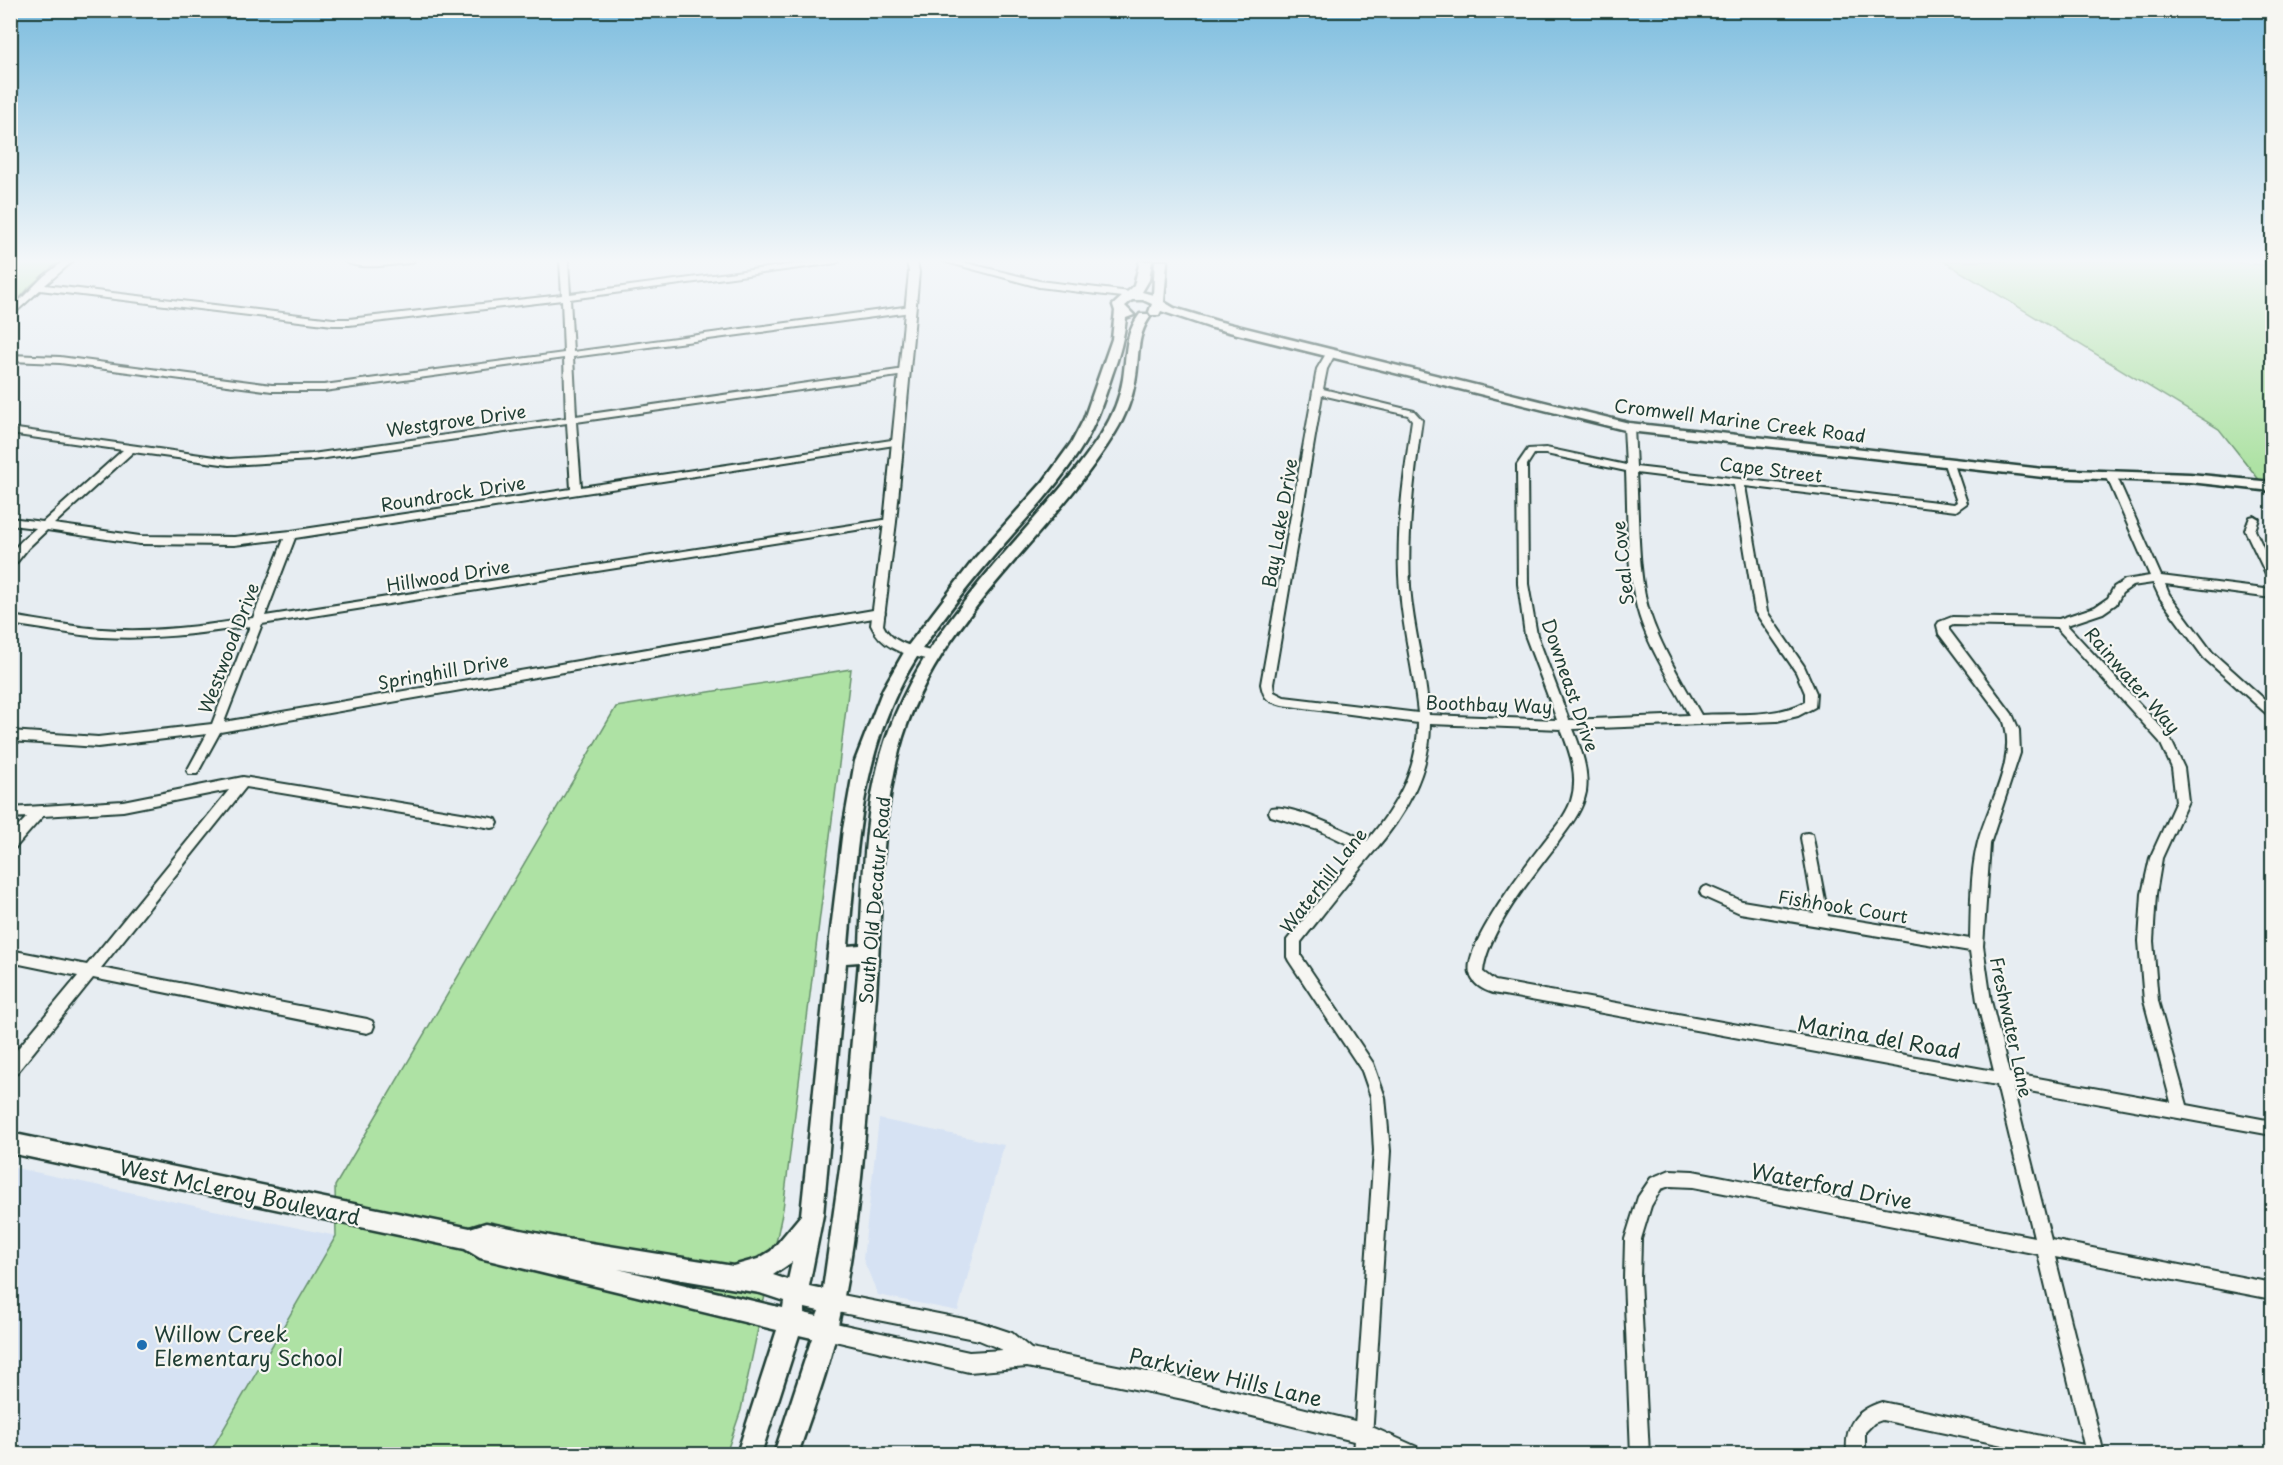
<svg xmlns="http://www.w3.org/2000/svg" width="2283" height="1465" viewBox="0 0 2283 1465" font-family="'Playpen Sans',sans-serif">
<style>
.built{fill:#d6e2f3}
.green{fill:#aee2a4;stroke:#66906c;stroke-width:1.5}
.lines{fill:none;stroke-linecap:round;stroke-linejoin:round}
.minor-casing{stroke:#1f3d34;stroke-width:4}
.tertiary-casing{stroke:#1f3d34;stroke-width:4}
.secondary-casing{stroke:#1f3d34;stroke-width:5}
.minor{fill:#f6f6f2;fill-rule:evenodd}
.tertiary{fill:#f6f6f2;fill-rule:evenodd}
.secondary{fill:#f6f6f2;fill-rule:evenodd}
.poi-dot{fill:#1f6fb2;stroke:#f6f6f2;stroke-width:2}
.labels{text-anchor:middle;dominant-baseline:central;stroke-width:4.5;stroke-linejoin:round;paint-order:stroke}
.street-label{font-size:18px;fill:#1f3d34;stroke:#f6f6f2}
.near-street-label{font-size:21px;fill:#1f3d34;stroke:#f6f6f2}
.near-poi-label{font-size:21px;fill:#1f3d34;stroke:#f6f6f2;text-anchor:start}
</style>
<rect width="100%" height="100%" fill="#e7edf2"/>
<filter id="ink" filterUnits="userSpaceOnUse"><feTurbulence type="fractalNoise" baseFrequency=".0167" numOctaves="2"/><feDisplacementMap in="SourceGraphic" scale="12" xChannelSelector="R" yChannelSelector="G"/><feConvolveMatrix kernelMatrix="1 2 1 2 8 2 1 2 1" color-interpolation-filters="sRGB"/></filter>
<g filter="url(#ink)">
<g class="built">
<path d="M879,1119L1004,1145L958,1311L878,1295L863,1259Z"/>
<path d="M11,1167L336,1236L209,1454H11Z"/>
</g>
<g class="green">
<path d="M11,261H59L29,287L11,309Z"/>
<path d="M1943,261H2225L2272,266V496L2219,429Z"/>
<path d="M851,669L783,1209L741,1410L726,1454H209L336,1236L335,1186L616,707Z"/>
</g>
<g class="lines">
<defs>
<g id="minor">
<path d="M64,261H73L45,285L333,319H349L562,295L560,261H568L570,294L819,261H840L836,263L570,299L573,352L911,306L915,309L911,312L573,357L576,416L905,369L910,372L905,375L576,422L581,487L898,439L901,440V444L295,538L265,616L890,519L895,522L894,524L262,624L224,722L879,609L885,613L879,617L220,732L197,774H189L187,771L207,734L98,747L10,741V731L98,737L212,724L250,626C201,634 152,640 102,637C72,635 41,628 10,624V616C41,620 71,627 102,629C153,633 203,626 253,618L284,539L234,545L140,544L47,530L28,548L14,566L10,567C10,547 22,541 36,528L10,525V518L43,522L123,450L10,434V428L229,459L312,454L566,418L564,358L324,391H272L60,363L10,361V355L60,357L272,385H324L564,353L562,300L349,325H333L40,290L10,317V310L44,276ZM567,423L571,489L291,531L234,537L140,536L54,524L133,452L229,465L312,460Z"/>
<path d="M344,261H414L410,263C391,264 360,271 344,261Z"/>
<path d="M1330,351L1335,354L1327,369L1323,389L1414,411L1422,420C1414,475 1407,531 1410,586C1413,630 1426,671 1429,715L1557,720L1525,635L1518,584L1517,465L1528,449L1546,448L1626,465L1624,427L1629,424L1634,427L1636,467L1954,504L1957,502L1944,464L1949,461L1954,464L1967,503L1956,511L1745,486L1767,612L1804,666L1816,693L1815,707L1798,716L1777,721L1573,729C1581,749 1589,770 1586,792C1582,813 1568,828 1557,844C1532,877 1487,932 1483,972L1495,981L1994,1071L1977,1001L1970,951L1740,913L1702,896L1700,892L1702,888L1707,886L1742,901L1814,913L1801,838L1802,834L1807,833L1812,834L1813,838L1828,916L1970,939C1971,908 1970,872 1978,842C1988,804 2018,759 2003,719L1939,634L1937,625L1939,622L1952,617L2059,619L2095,607L2108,598L2114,587L2125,580L2150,576L2106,475L2107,473L2111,472L2116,475L2161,576L2272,590V598L2165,584L2169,594L2212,652L2272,706V717L2268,715L2204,658L2160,598L2153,583L2132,586L2122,593L2116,604L2103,613L2067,625L2169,736L2184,768L2188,801L2162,858L2156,894L2153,941L2158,1001L2187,1105L2272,1121V1135L2013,1088L2051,1240L2272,1283V1299L2055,1257L2104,1454H2046L1882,1420L1874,1423L1865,1432V1454H1847C1845,1425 1854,1411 1882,1402L2084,1445L2038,1254L1693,1187L1670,1186L1661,1189L1651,1206L1641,1239L1640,1279L1649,1454H1631L1624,1279L1625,1239L1638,1197L1651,1178L1670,1170L1693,1171L2034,1237L1997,1085L1493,993C1483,990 1472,984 1470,973C1463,947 1526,865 1543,843C1553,830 1566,816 1571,801C1579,776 1570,752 1561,729L1430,724C1430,775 1403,818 1371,855C1347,883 1324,913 1301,942V956L1373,1063L1385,1097L1390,1151L1371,1454H1353L1374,1151L1371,1097L1362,1071L1289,961L1287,957V940L1360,850L1319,830L1271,816L1269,812L1271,808C1289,803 1349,832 1367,841C1396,806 1418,770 1418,723L1282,705C1267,701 1264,699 1261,684L1317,369L1327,352ZM1322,395L1408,415L1412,420C1404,476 1395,534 1400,590C1403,632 1414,672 1418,713L1284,697L1274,692L1273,684ZM1534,454H1546L1626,471C1628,516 1626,565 1637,608C1647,646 1671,681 1689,715L1569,720L1537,635L1528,584L1527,465ZM1636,473L1734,485L1755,612L1796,672L1805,693V702C1775,718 1734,713 1701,715C1682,681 1661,648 1649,611C1637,573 1639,514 1636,473ZM1953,625L2056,627L2160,742L2172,768L2176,801L2150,858L2142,894L2139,941L2144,1001L2171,1102L2009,1073L1991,1001L1983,946L1990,844L2020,753L2019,730L2012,714L1949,630V627Z"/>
<path d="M2254,516L2259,519L2255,530L2272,566V580L2267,576L2245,530L2250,517Z"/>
<path d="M243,777L492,818L496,819L498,823L496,827L492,828L246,787L101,968L367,1019L372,1021L374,1026L372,1031L367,1033L93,978L15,1075L10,1077V1058L78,976L10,962V950L87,965L229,790L123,811L43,816L15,848L10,849V835L27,817L10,818V808L123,801Z"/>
</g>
<g id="tertiary">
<path d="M907,261H917L919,272L896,522L883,625C893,646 918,647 938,653L939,656L933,661C907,654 883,651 871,625L884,522L909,272Z"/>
<path d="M943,261H958L1039,281L1130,292L1135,295L1130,298L1039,287Z"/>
<path d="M832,1293L979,1322L1012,1333L1031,1349L1183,1379L1363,1423L1417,1447L1420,1454H1388L1362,1443L1183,1399L1027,1367L969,1372L826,1339L819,1337L817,1330L819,1323L826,1321L969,1352L1003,1350L979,1340L832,1311L825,1309L823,1302L825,1295Z"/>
</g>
<path id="secondary" d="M1140,261H1152L1149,280L1142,292L1153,295L1155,261H1167L1164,302L1174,308L1217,321L1629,423L2043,469L2190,474L2272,482V491L2190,482L2043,477L1629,431L1209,327L1161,311L1159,315H1151L1149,312L1152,304L1143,300H1132L1125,306L1134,315L1126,318C1124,338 1119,356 1112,375C1104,399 1097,421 1085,442C1065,476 1038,506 1012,535C974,578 924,638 899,689C860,768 856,859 848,946L860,945C864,868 864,785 896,713C913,673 937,636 964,602C1008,544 1062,494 1102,433C1112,417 1120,398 1123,379C1127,354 1124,335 1140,314H1148L1150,317C1135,338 1140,358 1135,382C1132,399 1125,417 1115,433C1048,542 932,622 899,751C879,831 882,914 876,996C867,1106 862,1218 838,1325C829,1369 812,1412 798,1454H774L812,1338L799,1335L761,1454H737L777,1330L480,1258L465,1249L10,1153V1133L470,1228L486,1223L560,1238L733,1266L758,1259L771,1251L801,1215L828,955L843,829L855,761L883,689L907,647L975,558L1043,482L1072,442L1084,419L1112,339L1115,311L1113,305L1134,286ZM859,962L841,1161L823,1289L809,1286L823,1215L846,963ZM792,1262L788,1280L773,1275ZM618,1269L760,1293L784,1301L783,1308ZM805,1308L819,1311L817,1316L804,1313Z"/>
</defs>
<use href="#minor" class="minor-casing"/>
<use href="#tertiary" class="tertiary-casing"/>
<use href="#secondary" class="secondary-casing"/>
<use href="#minor" class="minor"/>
<use href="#tertiary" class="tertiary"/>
<use href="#secondary" class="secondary"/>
</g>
</g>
<linearGradient id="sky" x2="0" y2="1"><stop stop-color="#7bbcde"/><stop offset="0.56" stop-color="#f4f7f9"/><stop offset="1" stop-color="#f4f7f9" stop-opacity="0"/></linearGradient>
<rect width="2283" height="466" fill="url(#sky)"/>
<circle class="poi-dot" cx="142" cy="1345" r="6"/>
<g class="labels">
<g class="street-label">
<text transform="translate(456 420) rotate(-8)">Westgrove Drive</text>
<text transform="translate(1740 420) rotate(7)">Cromwell Marine Creek Road</text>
<text transform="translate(1771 469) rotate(7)">Cape Street</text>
<text transform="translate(453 493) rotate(-9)">Roundrock Drive</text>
<text transform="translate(1279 523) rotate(-80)">Bay Lake Drive</text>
<text transform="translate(1622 563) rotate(-96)">Seal Cove</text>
<text transform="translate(448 575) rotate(-9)">Hillwood Drive</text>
<text transform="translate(228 648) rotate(-69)">Westwood Drive</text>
<text transform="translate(443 671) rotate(-10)">Springhill Drive</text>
<text transform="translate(2133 680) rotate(49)">Rainwater Way</text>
<text transform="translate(1571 685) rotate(71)">Downeast Drive</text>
<text transform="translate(1489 704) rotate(2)">Boothbay Way</text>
<text transform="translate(1323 880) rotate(-52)">Waterhill Lane</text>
<text transform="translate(874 900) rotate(-85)">South Old Decatur Road</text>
<text transform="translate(1843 906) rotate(9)">Fishhook Court</text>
<text transform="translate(2012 1027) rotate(78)">Freshwater Lane</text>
</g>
<g class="near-street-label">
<text transform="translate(1879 1036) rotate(10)">Marina del Road</text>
<text transform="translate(1832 1185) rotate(11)">Waterford Drive</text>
<text transform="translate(240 1191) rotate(12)">West McLeroy Boulevard</text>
<text transform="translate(1226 1376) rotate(13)">Parkview Hills Lane</text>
</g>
<g class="near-poi-label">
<text x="154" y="1333">Willow Creek<tspan x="154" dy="24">Elementary School</tspan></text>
</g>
</g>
<rect width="2283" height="1465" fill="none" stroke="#f6f6f2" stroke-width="36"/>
<rect x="18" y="18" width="2247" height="1429" fill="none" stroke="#1f3d34" stroke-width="2" filter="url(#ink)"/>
</svg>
